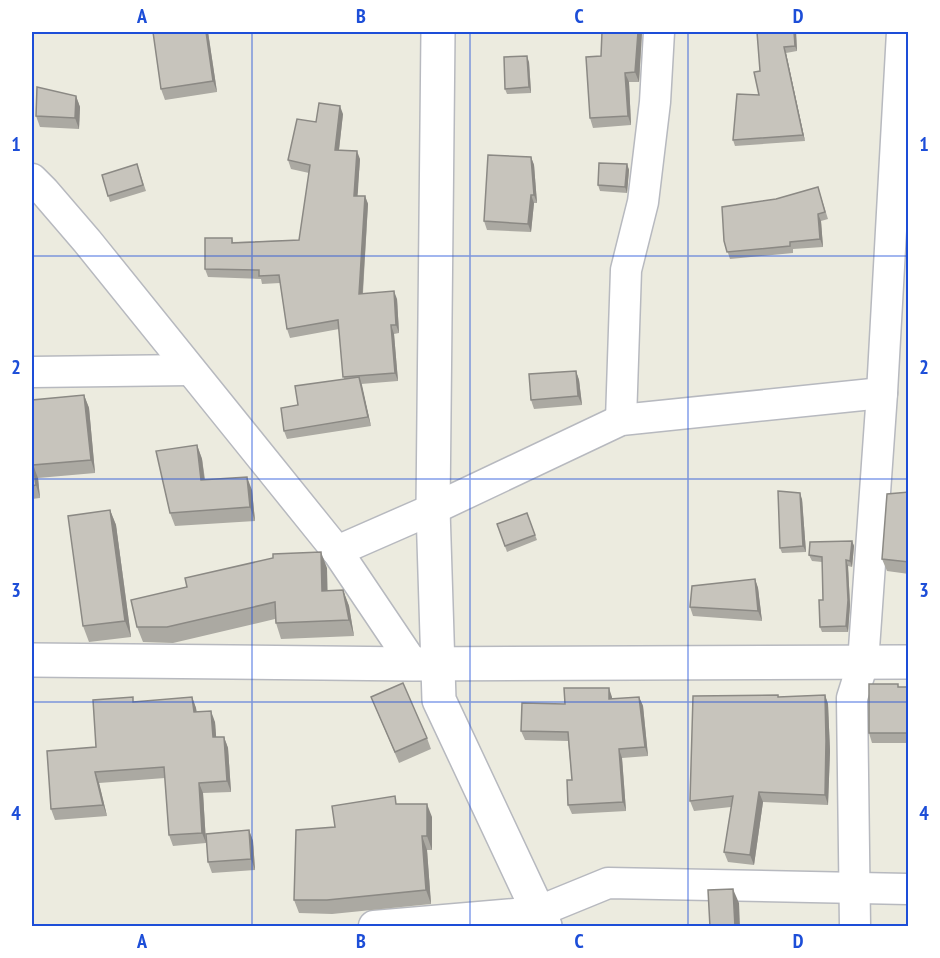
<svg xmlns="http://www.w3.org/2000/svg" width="940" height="958" viewBox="0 0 940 958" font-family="'PT Sans Narrow',sans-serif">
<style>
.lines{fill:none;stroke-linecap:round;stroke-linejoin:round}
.minor-casing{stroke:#b7b9bf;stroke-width:33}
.tertiary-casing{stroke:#b7b9bf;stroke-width:36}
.minor{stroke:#fff;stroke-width:30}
.tertiary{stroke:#fff;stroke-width:33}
.wall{fill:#aba9a2}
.shaded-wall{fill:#8b8984}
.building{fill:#c7c4bc;stroke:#8b8984;stroke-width:1.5}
.grid{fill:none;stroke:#1d4ed8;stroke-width:1.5;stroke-opacity:0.55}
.neatline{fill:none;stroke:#1d4ed8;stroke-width:2}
.grid-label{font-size:20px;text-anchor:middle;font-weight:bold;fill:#1d4ed8}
</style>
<rect width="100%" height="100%" fill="#ecebdf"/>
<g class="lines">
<defs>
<g id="minor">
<path d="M32,179L44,191L87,241L337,551L413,664"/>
<path d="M32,372L190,370"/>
<path d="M621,420L626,270L643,202L655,102L659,32"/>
<path d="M337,551L433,509L621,420L882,393"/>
<path d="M374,926L537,912L608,883L908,889"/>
<path d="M855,926L852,698L863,663L882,393L902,32"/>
</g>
<g id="tertiary">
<path d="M438,32L433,509L439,700L545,926"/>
<path d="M32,660L413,664L908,662"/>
</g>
</defs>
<use href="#minor" class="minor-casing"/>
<use href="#tertiary" class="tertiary-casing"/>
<use href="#minor" class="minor"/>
<use href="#tertiary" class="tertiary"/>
</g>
<g class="wall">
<path d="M153,32H208L217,92L165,100L161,89Z"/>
<path d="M642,32L639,82H629L631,125L593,128L590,118L601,56Z"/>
<path d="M757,32H796L797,51L786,53L805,141L735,146L733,140L759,95L760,71Z"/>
<path d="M529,62L531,93L507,94L505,89Z"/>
<path d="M76,96L80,107L79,129L40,127L36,116Z"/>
<path d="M343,114L339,150L360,159L357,196H365L368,204L363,293L397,299L399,333L394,334L398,381L361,384L371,426L287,439L284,431L298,405L344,379L339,329L290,338L287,329L280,283L262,284L261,279L208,277L205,269L232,238L233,242L299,240L309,173L291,169L288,160L316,122Z"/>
<path d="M531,157L534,165L537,203H534L531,232L487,230L484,221Z"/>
<path d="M137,164L146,191L110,202L102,175Z"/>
<path d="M627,164L629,170L627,193L600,191L598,185Z"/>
<path d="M818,187L828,219L821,221L823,247L793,249V253L730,259L724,241L776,199Z"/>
<path d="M576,371L579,380L582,405L534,409L531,400Z"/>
<path d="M84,395L89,408L95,473L38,478L40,498L32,499V400Z"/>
<path d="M197,445L202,459L205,479L252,490L255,521L175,526L170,513Z"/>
<path d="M909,492V574L887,571L882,559Z"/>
<path d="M802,499L806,552L782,553L780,548Z"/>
<path d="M110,510L116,525L131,637L89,642L83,626Z"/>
<path d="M527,513L537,540L507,552L497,524Z"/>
<path d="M852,541L854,546L852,567L848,566L850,605L848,632H822L820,627L823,600L822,562L812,561L809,555Z"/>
<path d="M327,568V591L343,590L349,606L354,636L281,639L276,623L275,619L173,643L143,642L137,627Z"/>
<path d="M755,579L758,588L762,621L693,616L690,607Z"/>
<path d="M899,687H909V743H872L869,733Z"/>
<path d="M778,695L779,697L825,695L828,704L830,751L828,805L763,802L754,865L728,862L724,852L731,807L694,811L690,801Z"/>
<path d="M192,697L196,708L197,712L215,722L216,737H224L228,748L231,792L203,793L206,843L173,846L169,835L165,778L99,783L107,816L55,820L51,809L96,747L135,702Z"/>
<path d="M371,697L427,738L431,749L399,763Z"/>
<path d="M612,697V699L639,697L643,706L648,756L622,758L626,811L572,814L568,805L572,780L568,741L525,740L521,731L565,704Z"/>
<path d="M397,804L432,817V850H427L431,904L332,914L299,913L294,900L335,827Z"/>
<path d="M249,830L253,841L255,870L212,873L208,862Z"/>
</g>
<g class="shaded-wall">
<path d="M206,32H208L217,92L213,81Z"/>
<path d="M638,32H642L639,82L635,72Z"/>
<path d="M794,32H796L797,51L795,46Z"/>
<path d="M784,47L786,53L805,141L803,135Z"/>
<path d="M527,56L529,62L531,93L529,87Z"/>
<path d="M625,73L629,82L631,125L628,116Z"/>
<path d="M76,96L80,107L79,129L75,118Z"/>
<path d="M340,106L343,114L338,158L335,150Z"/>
<path d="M357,151L360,159L357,205L354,196Z"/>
<path d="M531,157L534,165L537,203L534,195Z"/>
<path d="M627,164L629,170L627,193L625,187Z"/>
<path d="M531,195L534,203L531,232L528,224Z"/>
<path d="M365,196L368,204L362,302L359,294Z"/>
<path d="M818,214L821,221L823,247L820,239Z"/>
<path d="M394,291L397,299L399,333L396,325Z"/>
<path d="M391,325L394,334L398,381L395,373Z"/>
<path d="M576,371L579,380L582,405L578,396Z"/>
<path d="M359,377L362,385L371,426L368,417Z"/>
<path d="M84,395L89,408L95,473L91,460Z"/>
<path d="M197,445L202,459L206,493L201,480Z"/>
<path d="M33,465L38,478L40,498L36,485Z"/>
<path d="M247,477L252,490L255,521L250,507Z"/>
<path d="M800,493L802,499L806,552L803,546Z"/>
<path d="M110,510L116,525L131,637L125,621Z"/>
<path d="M852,541L854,546L852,567L850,561Z"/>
<path d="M321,552L327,568L328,607L322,591Z"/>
<path d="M846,560L848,566L850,605L848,632L846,626Z"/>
<path d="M755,579L758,588L762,621L758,611Z"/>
<path d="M343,590L349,606L354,636L349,620Z"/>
<path d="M609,688L612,697V708L609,699Z"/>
<path d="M825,695L828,704L830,751L828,805L825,795Z"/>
<path d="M192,697L196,708L197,723L194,712Z"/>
<path d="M639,697L643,706L648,756L645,747Z"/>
<path d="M211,711L215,722L217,748L213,737Z"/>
<path d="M224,737L228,748L231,792L227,781Z"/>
<path d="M619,749L622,758L626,811L623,802Z"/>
<path d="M95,772L99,783L107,816L103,805Z"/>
<path d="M199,783L203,793L206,843L202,833Z"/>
<path d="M759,792L763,802L754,865L750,855Z"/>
<path d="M427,804L432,817V850L427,836Z"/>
<path d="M249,830L253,841L255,870L251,859Z"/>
<path d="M422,836L427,850L431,904L426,890Z"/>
<path d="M733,889L739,903L740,927H735Z"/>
</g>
<g class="building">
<path d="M153,32H206L213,81L161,89Z"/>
<path d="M602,32H638L635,72L625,73L628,116L590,118L586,57L601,56Z"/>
<path d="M757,32H794L795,46L784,47L803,135L733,140L737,94L759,95L754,72L760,71Z"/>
<path d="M527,56L529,87L505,89L504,57Z"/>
<path d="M37,87L76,96L75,118L36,116Z"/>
<path d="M319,103L340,106L335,150L357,151L354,196H365L359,294L394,291L396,325H391L395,373L343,377L338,320L287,329L279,275L259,276V270L205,269V238H232V243L299,240L310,165L288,160L297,119L316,122Z"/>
<path d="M488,155L531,157L534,195H531L528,224L484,221Z"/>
<path d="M599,163L627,164L625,187L598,185Z"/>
<path d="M137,164L143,185L108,196L102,175Z"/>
<path d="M818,187L825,212L818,214L820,239L790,242V246L727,252L724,241L722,207L776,199Z"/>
<path d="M907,235H909V276H908Z"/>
<path d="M576,371L578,396L531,400L529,374Z"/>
<path d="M359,377L368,417L284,431L281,408L298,405L295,386Z"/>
<path d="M84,395L91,460L33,465L36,485L32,486V400Z"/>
<path d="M197,445L201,480L247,477L250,507L170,513L156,451Z"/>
<path d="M778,491L800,493L803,546L780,548Z"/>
<path d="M909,492V562L882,559L887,494Z"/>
<path d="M110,510L125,621L83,626L68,516Z"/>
<path d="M527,513L535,535L505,546L497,524Z"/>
<path d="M852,541L850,561L846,560L848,600L846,626L820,627L819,600H823L822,557L809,555L810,542Z"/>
<path d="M321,552L322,591L343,590L349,620L276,623L275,602L167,627H137L131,600L187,587L185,578L273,558V554Z"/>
<path d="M755,579L758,611L690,607L692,586Z"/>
<path d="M403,683L427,738L395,752L371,697Z"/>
<path d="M869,684H898V687H909V733H869Z"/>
<path d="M564,688H609V699L639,697L645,747L619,749L623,802L568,805L567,780H572L568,732L521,731L522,703L565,704Z"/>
<path d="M778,695V697L825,695L826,741L825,795L759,792L750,855L724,852L733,796L690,801L693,696Z"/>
<path d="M133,697V702L192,697L194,712L211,711L213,737H224L227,781L199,783L202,833L169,835L164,767L95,772L103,805L51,809L47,751L96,747L93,700Z"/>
<path d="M395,796L396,804H427V836H422L426,890L327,900H294L296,830L335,827L332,806Z"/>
<path d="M249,830L251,859L208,862L206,834Z"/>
<path d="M733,889L735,927H710L708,890Z"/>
</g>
<path class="grid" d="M252,32V926M470,32V926M688,32V926M32,256H908M32,479H908M32,702H908"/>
<rect width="940" height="958" fill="none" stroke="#ffffff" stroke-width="66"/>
<rect x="33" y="33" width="874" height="892" class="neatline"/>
<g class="grid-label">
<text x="142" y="23">A</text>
<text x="361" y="23">B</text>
<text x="579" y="23">C</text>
<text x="798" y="23">D</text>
<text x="16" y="151">1</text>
<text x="924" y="151">1</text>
<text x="16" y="374">2</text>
<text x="924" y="374">2</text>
<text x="16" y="597">3</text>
<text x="924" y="597">3</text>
<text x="16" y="820">4</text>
<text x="924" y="820">4</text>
<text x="142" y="948">A</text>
<text x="361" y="948">B</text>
<text x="579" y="948">C</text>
<text x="798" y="948">D</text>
</g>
</svg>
